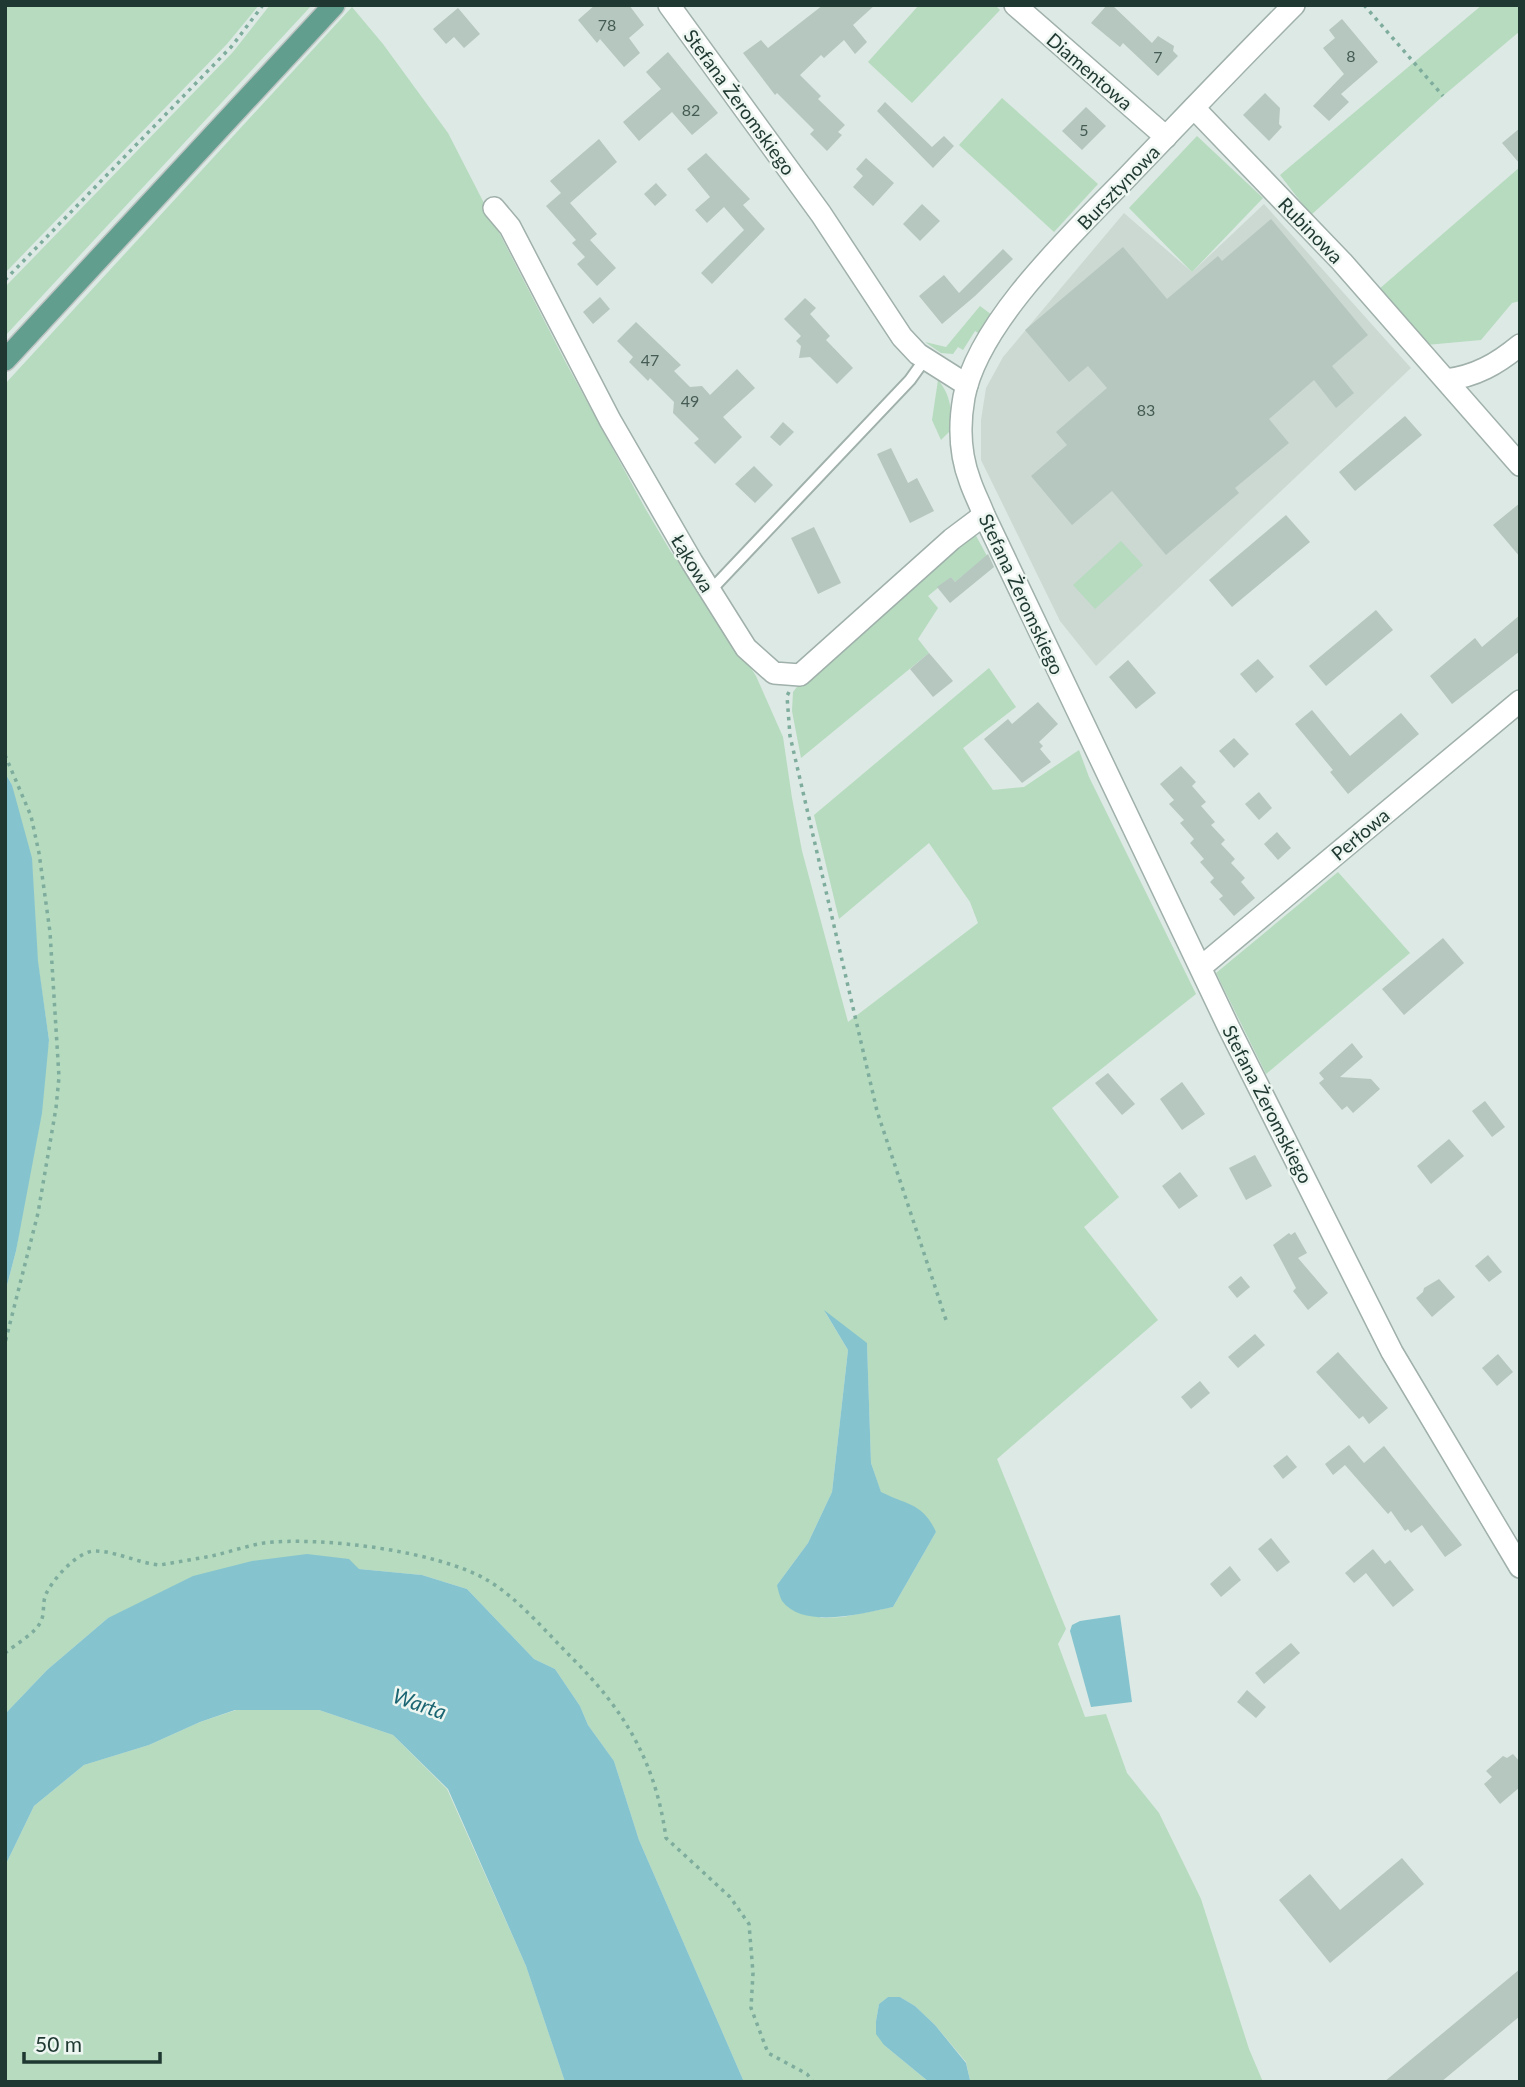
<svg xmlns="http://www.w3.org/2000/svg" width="1525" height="2087" viewBox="0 0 1525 2087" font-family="Lato,sans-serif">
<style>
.built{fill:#ccd9d3}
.green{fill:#b6dbbf;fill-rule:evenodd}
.water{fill:#85c4cf}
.building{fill:#b6c7bf}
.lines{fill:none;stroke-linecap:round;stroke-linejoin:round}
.service-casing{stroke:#a0b0ab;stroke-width:14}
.minor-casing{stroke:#a0b0ab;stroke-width:24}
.primary-casing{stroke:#bcc3c1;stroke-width:24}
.path{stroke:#7eac9d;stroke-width:3.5;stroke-dasharray:3.5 5;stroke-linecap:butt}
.service{stroke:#fff;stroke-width:10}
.minor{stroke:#fff;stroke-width:21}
.primary{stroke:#629e8e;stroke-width:21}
.labels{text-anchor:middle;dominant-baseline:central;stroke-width:5;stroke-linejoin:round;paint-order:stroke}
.number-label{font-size:16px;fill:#455c54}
.street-label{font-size:19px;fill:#1f3831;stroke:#edf6f1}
.water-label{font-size:21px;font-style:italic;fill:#1b6572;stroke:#edf6f1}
</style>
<rect width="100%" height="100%" fill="#dde9e4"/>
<path class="built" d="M1264,204L1411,368L1096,666L1060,621L981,460V420L986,388L1003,357L1124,213L1192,272Z"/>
<g class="green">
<path d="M5,5H259L227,44L5,273Z"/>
<path d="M270,5H312L5,336V287L233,52Z"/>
<path d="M919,5H995L1000,10L912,103L868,62Z"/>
<path d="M1482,5H1520V31L1443,96L1311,215L1280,175Z"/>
<path d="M352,7L383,44L448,133L566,363L645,508L671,552L691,575L756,676L783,737L792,798L802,851L848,1022L978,923L970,902L929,843L839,919L814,815L989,668L1016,707L963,748L993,790L1024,787L1079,750L1089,777L1196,994L1052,1108L1119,1197L1084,1227L1158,1320L997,1459L1066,1629L1058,1644L1085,1717L1106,1714L1127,1773L1159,1813L1201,1899L1249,2049L1263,2082H968L970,2080L966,2062L935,2025L915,2006L900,1997H888L879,2004L876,2021L884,2045L929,2082H744L639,1840L614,1761L588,1725L580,1706L555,1669L534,1659L467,1589L422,1575L359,1569L108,1618L47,1670L5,1714V1293L16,1251L49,1040L12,785L5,773V384ZM825,1312L867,1344L871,1463L881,1493L897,1500L936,1532L893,1607L843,1617L821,1618L777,1585L808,1543L832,1492L848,1350Z"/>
<path d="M1002,98L1098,184L1054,232L959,145Z"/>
<path d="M1197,136L1263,198L1192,272L1129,208Z"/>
<path d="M1520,167V301L1512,303L1481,340L1426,345L1378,290Z"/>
<path d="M980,306L992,315L980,334L975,331L963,350L958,347L953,354L941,353L925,342L946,347Z"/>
<path d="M938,380C951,395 952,412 951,430L941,440L932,420Z"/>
<path d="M974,532L987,556L955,582L951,577L928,596L938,608L918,639L929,653L801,758L792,711L793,692L804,678Z"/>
<path d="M1121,541L1143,565L1095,609L1073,585Z"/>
<path d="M1338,872L1410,953L1266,1074L1216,973Z"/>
<path d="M236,1710H319L393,1735L447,1789L526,1966L565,2082H5V1866L34,1806L84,1765L149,1745L200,1722Z"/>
</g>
<g class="water">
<path d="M5,773L12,785L32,858L38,961L49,1040L42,1113L16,1251L5,1293Z"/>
<path d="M824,1310L867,1343L871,1463L881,1492C907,1505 923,1503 936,1532L893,1607C864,1613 804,1630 782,1601C780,1597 778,1590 777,1585L808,1543L832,1492L848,1350Z"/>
<path d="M307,1554L349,1559L359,1569L422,1575L467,1589L534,1659L555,1669L580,1706L588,1725L614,1761L639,1840L744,2082H565L526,1966L448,1789L393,1735L319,1710H235L200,1722L149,1745L84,1765L34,1806L5,1866V1714L47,1670L108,1618L193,1576L252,1561Z"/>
<path d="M1120,1615L1132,1702L1091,1707L1070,1631L1072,1625L1080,1621Z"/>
<path d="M888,1997H900L915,2006L935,2025L966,2063L970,2080L929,2082L884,2045L876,2034V2021L879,2004Z"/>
</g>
<g class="building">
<path d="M595,5H629L644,25L629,38L640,53L624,67L600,39L597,43L578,20Z"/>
<path d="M823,5H875L853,25L867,42L855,54L844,40L824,58L821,55L800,75L821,96L818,99L845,125L838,132L842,135L827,151L810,134L814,130L777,93L775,95L743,53L761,40L768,48Z"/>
<path d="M1107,5H1112L1152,43L1158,36L1174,46L1173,51L1178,56L1158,76L1123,43L1120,47L1091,23Z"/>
<path d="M458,8L480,34L464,48L454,37L446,44L433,29Z"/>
<path d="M1342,19L1378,62L1341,94L1349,102L1329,121L1313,106L1344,74L1323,48L1335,38L1329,30Z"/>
<path d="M668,52L718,113L692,135L672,112L639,141L623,122L661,89L646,72Z"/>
<path d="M1265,93L1280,108L1279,124L1282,127L1269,141L1243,115Z"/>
<path d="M885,102L932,147L944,136L954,146L933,168L877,111Z"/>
<path d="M1086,107L1106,126L1082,150L1062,131Z"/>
<path d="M1520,128V164L1502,143Z"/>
<path d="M599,139L617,162L570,203L597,234L590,240L616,268L597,286L577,264L585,257L572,243L576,240L546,206L561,193L550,181Z"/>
<path d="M706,153L750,199L743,205L765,229L712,284L701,273L744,230L724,207L707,223L695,210L710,197L687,169Z"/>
<path d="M866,158L894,183L873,206L853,187L863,176L856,169Z"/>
<path d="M656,183L667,195L655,206L644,194Z"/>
<path d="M922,204L940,221L920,241L903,224Z"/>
<path d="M1271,219L1368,335L1332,366L1354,393L1336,408L1314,380L1269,419L1289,443L1235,488L1239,493L1166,555L1112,491L1072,525L1031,476L1067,445L1056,432L1107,388L1088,366L1069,382L1025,330L1123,247L1167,299L1218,256L1222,261Z"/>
<path d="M1003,249L1013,259L975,296L942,324L919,296L944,275L959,293Z"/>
<path d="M600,297L610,309L593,324L583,312Z"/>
<path d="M805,298L816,308L810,314L830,336L826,340L853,368L837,384L810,357L799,358L801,346L796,341L801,336L784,319Z"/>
<path d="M636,322L681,365L674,371L690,387L702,386L710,395L737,369L755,388L723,417L742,437L715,464L694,443L699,439L673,413L674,402L650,378L648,381L629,362L633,357L617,341Z"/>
<path d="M1405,416L1422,435L1355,491L1339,472Z"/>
<path d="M783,422L794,432L780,446L770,437Z"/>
<path d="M891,448L908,483L917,478L934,511L910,523L877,454Z"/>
<path d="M754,466L773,485L755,503L735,484Z"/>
<path d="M1520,503V557L1493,525Z"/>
<path d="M1286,515L1310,542L1232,607L1209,580Z"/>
<path d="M814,527L841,583L818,594L791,538Z"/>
<path d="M988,554L994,567L950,603L937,587L951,577L955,582Z"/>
<path d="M1376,610L1393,630L1326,686L1309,666Z"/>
<path d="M1520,615V651L1452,704L1430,676L1475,638L1482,647Z"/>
<path d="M929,653L953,681L933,697L910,669Z"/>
<path d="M1258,659L1274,677L1256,693L1240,674Z"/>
<path d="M1128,660L1156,693L1136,709L1109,677Z"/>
<path d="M1038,702L1058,724L1039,742L1043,746L1040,749L1051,762L1022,783L984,739L1008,719L1012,724Z"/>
<path d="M1312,710L1350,756L1401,713L1419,734L1348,794L1330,772L1333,770L1295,724Z"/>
<path d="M1234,738L1249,754L1234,768L1219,751Z"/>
<path d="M1181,766L1196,782L1192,786L1206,802L1201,806L1215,822L1211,825L1225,840L1221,844L1235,859L1231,863L1245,878L1241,882L1255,898L1234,916L1219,899L1223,896L1210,882L1214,878L1200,862L1204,859L1190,843L1194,839L1180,823L1184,820L1169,804L1174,800L1160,784Z"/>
<path d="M1259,792L1272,808L1259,820L1245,804Z"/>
<path d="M1277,832L1291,848L1278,860L1264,844Z"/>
<path d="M1443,938L1464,963L1404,1015L1382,989Z"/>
<path d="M1352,1043L1363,1057L1340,1077L1371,1079L1380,1089L1353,1113L1347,1106L1342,1110L1319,1083L1324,1079L1319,1073Z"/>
<path d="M1108,1073L1135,1104L1122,1115L1095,1083Z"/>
<path d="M1182,1082L1205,1114L1182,1130L1160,1099Z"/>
<path d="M1485,1101L1505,1127L1492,1137L1472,1111Z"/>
<path d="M1449,1139L1464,1156L1431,1184L1417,1166Z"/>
<path d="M1255,1155L1272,1186L1246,1200L1229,1168Z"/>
<path d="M1180,1172L1198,1196L1179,1209L1162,1186Z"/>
<path d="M1295,1232L1307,1253L1298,1258L1328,1293L1308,1310L1293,1291L1296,1288L1273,1245L1289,1233L1291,1235Z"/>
<path d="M1488,1255L1502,1272L1489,1282L1475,1266Z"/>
<path d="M1241,1276L1250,1287L1237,1298L1228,1287Z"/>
<path d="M1439,1279L1455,1297L1432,1317L1416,1298L1423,1292L1424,1288Z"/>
<path d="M1255,1334L1265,1345L1238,1368L1228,1357Z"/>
<path d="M1338,1352L1388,1408L1369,1424L1363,1416L1359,1419L1316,1372Z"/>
<path d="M1498,1354L1513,1372L1497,1386L1482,1368Z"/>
<path d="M1200,1381L1210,1393L1191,1409L1181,1397Z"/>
<path d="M1349,1445L1364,1463L1384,1446L1462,1545L1445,1557L1422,1525L1411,1533L1408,1529L1405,1531L1391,1511L1388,1514L1345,1465L1333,1475L1325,1464Z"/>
<path d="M1287,1455L1297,1467L1283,1479L1273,1466Z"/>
<path d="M1271,1538L1290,1562L1277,1572L1258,1549Z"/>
<path d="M1373,1549L1385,1564L1390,1560L1414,1590L1393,1607L1366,1573L1354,1583L1345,1573Z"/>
<path d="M1230,1566L1241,1580L1221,1597L1210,1584Z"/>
<path d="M1291,1643L1300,1653L1264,1684L1255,1673Z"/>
<path d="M1247,1690L1266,1707L1256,1718L1237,1702Z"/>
<path d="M1513,1754L1520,1762V1787L1500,1804L1484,1784L1492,1777L1486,1771L1503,1756L1507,1758Z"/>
<path d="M1402,1858L1424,1884L1330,1963L1279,1900L1310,1874L1340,1910Z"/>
<path d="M1520,1969V2016L1441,2082H1384Z"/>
</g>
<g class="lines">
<defs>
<path id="service" d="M710,591L910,380L925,359"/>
<g id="minor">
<path d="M669,5L821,214L902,337L918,354L967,385"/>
<path d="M1015,5L1166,137"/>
<path d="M1294,5C1240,59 1187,115 1134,170C1080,227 979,319 964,397C959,425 960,455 970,481C974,493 980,504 984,515L1228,1026L1392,1352L1520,1567"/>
<path d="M1194,108L1342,262L1520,465"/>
<path d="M494,208L510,227L610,420L692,562L746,648L774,673L800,675L952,539L984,515"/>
<path d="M1446,380C1476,376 1497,364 1520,345"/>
<path d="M1201,967L1520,701"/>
</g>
<path id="primary" d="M5,360L334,5"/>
</defs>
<use href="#service" class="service-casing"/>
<use href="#minor" class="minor-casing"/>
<use href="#primary" class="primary-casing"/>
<g class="path">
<path d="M1364,5L1443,96"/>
<path d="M5,280L232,46L263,5"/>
<path d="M789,692L787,696L790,736L877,1111L947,1323"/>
<path d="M5,755L31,816L39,853L50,932L59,1077L56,1108L38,1213L5,1343"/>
<path d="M5,1653C16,1644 36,1633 41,1621C45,1613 42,1603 46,1594C53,1579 79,1549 97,1551C118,1552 138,1563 160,1565C177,1562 195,1559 212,1556C229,1552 246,1546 264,1543C320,1536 438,1551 487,1580C517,1597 548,1634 573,1659C626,1712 656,1764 666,1838L730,1897L749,1924L753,1973L751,2008L768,2053L807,2074L813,2082"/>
</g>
<use href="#service" class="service"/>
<use href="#minor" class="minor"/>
<use href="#primary" class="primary"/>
</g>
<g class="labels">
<g class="number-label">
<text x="607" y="24">78</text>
<text x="1351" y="55">8</text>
<text x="1158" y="56">7</text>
<text x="691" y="109">82</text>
<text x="1084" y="129">5</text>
<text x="650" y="359">47</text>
<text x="690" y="400">49</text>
<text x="1146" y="409">83</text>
</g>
<g class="street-label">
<text transform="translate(1090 71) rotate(41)">Diamentowa</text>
<text transform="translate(740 102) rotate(54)">Stefana Żeromskiego</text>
<text transform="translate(1118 187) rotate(-46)">Bursztynowa</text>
<text transform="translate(1311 230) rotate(46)">Rubinowa</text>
<text transform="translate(693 563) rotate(59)">Łąkowa</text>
<text transform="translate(1022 594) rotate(65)">Stefana Żeromskiego</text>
<text transform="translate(1360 834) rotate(-40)">Perłowa</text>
<text transform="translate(1268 1104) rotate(63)">Stefana Żeromskiego</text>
</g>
<g class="water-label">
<text transform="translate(420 1703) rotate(19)">Warta</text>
</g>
</g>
<rect width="1525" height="2087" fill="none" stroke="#1f3831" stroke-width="14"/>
<path d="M24 2052v10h136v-10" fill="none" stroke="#1f3831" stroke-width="3.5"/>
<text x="35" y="2052" font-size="21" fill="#1f3831" stroke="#edf6f1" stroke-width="5" paint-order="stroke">50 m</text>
</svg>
